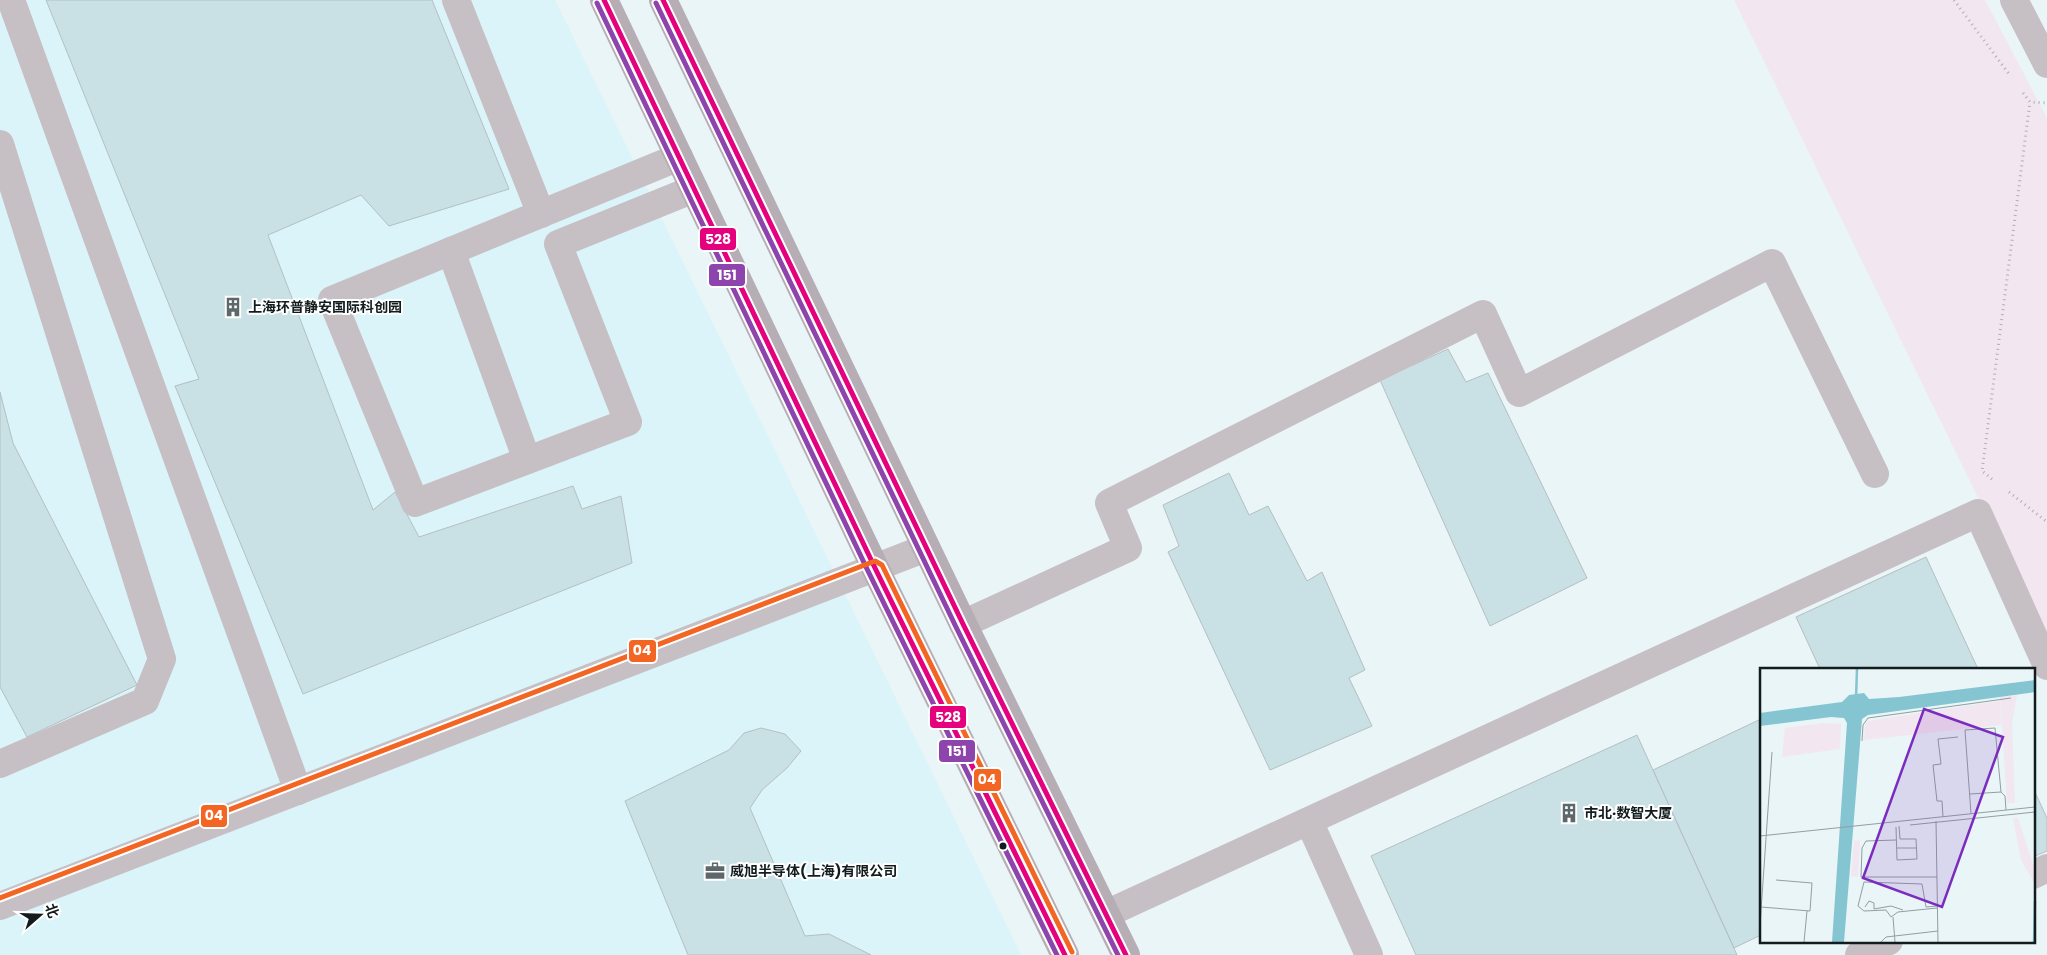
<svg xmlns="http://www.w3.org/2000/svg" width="2047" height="955" viewBox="0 0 2047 955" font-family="Poppins,'Noto Sans SC',sans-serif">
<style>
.built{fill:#daf4f9}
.grass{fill:#f2e6f0}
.building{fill:#c9e0e4;stroke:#b5bfc1}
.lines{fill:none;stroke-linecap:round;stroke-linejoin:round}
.path{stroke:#b1b0b3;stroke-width:3;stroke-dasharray:1 4;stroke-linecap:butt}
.minor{stroke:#c6bfc4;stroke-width:28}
.major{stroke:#b7adb4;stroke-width:28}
.bus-1-casing{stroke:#fff;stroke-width:9}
.bus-2-casing{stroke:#fff;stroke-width:9}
.bus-3-casing{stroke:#fff;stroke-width:9}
.bus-1{stroke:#e5007d;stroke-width:5}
.bus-2{stroke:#8e44ad;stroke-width:5}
.bus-3{stroke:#f26522;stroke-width:5}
.bus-dot{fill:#121c1e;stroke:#fff;stroke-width:2}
.labels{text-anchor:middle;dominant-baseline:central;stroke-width:4;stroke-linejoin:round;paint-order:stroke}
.poi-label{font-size:14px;font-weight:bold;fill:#121c1e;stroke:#fff;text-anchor:start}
.inset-river{fill:none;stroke:#84c5d1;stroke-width:2.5}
.inset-road{fill:none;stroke:#939ea0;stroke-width:1}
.view{fill:#7b2cbf;fill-opacity:0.15;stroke:#7b2cbf;stroke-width:2.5}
.inset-edge{fill:none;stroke:#121c1e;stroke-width:2.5}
.line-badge{stroke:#fff;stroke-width:2}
.badge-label{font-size:14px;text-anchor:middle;font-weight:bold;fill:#fff}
</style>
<rect width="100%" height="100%" fill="#e9f5f7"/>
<path class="built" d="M0,0H555L1021,955H0Z"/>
<path class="grass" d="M1734,0H1985L2047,118V638Z"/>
<g class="building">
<path d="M46,0H432L509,189L389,226L361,195L268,235L373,510L395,492L419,537L573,486L582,509L621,496L632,563L303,694L175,386L199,379Z"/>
<path d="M1448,349L1466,382L1488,373L1587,578L1490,626L1380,380Z"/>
<path d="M0,392L13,443L137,685L27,737L0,687Z"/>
<path d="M1229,473L1249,515L1268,506L1307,581L1322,572L1365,670L1349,678L1372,726L1270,770L1168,552L1179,546L1163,505Z"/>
<path d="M1926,557L1978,669H1820L1796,617Z"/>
<path d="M1761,719V935L1734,948L1653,770Z"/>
<path d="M761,728L785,734L801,751L787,768L762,790L750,808L805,936L829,934L871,955H688L625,801L729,750L744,733Z"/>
<path d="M1637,735L1737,955H1416L1371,856Z"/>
<path d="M2033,788L2047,818V851L2033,857Z"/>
</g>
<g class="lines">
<g class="path">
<path d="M1954,0L2009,74"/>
<path d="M2023,93L2030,102L2047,103"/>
<path d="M1992,479L1982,471L2030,102"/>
<path d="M2009,492L2047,522"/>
</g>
<g class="minor">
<path d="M11,0L298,791"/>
<path d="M456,0L541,214"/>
<path d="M2014,0L2047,64"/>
<path d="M0,144L162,659L145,701L0,764"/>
<path d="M679,157L332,300L415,503L628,422L558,244L694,189"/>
<path d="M451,251L527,460"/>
<path d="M963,624L1128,548L1109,503L1483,314L1519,393L1772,263L1875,474"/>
<path d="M1309,821L1369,955"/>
<path d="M2033,875L2047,868"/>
<path d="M0,906L926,548"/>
<path d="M1106,914L1978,513L2047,666"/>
<path d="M1859,955L1889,941"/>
</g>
<g class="major">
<path d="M604,0L875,568L1065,955"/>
<path d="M663,0L963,624L1126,955"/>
</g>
<defs>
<g id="bus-1">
<path d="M604,0L875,568L1065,955"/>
<path d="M663,0L963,624L1126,955"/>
</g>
<g id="bus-2">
<path d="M597,3L868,571L1057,955"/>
<path d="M656,3L956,627L1118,955"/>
</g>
<path id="bus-3" d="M0,898L875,561L882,565L1072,952"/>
</defs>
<use href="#bus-1" class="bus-1-casing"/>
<use href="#bus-2" class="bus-2-casing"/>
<use href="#bus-3" class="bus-3-casing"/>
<use href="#bus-1" class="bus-1"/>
<use href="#bus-2" class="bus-2"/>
<use href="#bus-3" class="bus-3"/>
</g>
<defs>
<symbol id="building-bare" viewBox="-9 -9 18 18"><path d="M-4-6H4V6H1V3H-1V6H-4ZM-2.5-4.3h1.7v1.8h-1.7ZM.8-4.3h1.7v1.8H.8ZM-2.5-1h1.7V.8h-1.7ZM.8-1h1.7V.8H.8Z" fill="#5d686a" stroke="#fff" stroke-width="2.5" paint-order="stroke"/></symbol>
<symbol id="office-bare" viewBox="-9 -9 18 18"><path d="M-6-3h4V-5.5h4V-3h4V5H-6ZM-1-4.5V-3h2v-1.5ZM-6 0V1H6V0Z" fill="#5d686a" stroke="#fff" stroke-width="2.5" paint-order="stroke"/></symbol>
</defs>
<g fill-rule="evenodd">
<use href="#building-bare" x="219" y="293" width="28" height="28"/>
<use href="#building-bare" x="1555" y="799" width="28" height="28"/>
<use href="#office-bare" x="701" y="857" width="28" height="28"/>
</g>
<circle class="bus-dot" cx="1003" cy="846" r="4.5"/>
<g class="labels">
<g class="poi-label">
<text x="248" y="307">上海环普静安国际科创园</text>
<text x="1584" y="813">市北·数智大厦</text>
<text x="730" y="871">威旭半导体(上海)有限公司</text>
</g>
</g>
<g transform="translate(1760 668)">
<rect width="275" height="275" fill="#e9f5f7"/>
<path d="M240,33L241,57L104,72L105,57L108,53ZM63,55L81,56L80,81L22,89L25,60Z" fill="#f2e6f0"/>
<path d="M257,27L252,55L255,135H247L240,29ZM253,150H258L275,203V216L261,192ZM100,172L98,209L91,208L94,173Z" fill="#f2e6f0"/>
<path d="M275,12V24L108,47L102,51L84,274H72L87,55L84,50L71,49L0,58V45L82,34L89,27L104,25L109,31L139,29Z" fill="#84c5d1"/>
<path class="inset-river" d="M96,31L97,1M274,274L275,233"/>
<path class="inset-road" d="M102,73L103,57L108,50L251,30M210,126L241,124M211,146L205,62L235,60L241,124L245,128L246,142M183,149L182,133H177L173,97L181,96L178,71L198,69M176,153L178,274M150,157L275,144M136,159L137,192L157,191L156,171H140L139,158M0,168L275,139M136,172L106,173L102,180L101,209H177M137,180H156M177,238L166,239L162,216L104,214L98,238L104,243L126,242L131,249L138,244L177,240M1,239L50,243L52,215L16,212M105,239L109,233L114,235V241L131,238L143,242M133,249L135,274M0,257L12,84M44,274L47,243M121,274L126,269L178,263"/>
<path class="view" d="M164,41L243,69L182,239L103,210Z"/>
<rect width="275" height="275" class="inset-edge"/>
</g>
<g class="line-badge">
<rect x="699" y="227" width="38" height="24" rx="5" fill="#e5007d"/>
<rect x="708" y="263" width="38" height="24" rx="5" fill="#8e44ad"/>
<rect x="628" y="639" width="29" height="24" rx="5" fill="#f26522"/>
<rect x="929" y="705" width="38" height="24" rx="5" fill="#e5007d"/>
<rect x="938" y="739" width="38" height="24" rx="5" fill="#8e44ad"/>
<rect x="973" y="768" width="29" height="24" rx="5" fill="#f26522"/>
<rect x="200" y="804" width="28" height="24" rx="5" fill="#f26522"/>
</g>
<g class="badge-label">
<text x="718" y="244">528</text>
<text x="727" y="280">151</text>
<text x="642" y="655">04</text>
<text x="948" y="722">528</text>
<text x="957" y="756">151</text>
<text x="987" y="784">04</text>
<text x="214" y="820">04</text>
</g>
<g transform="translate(40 915) rotate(70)" stroke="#ffffff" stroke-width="4" paint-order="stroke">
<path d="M0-4L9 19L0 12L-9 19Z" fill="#121c1e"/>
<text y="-8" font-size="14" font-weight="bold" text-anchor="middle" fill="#121c1e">北</text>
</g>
</svg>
